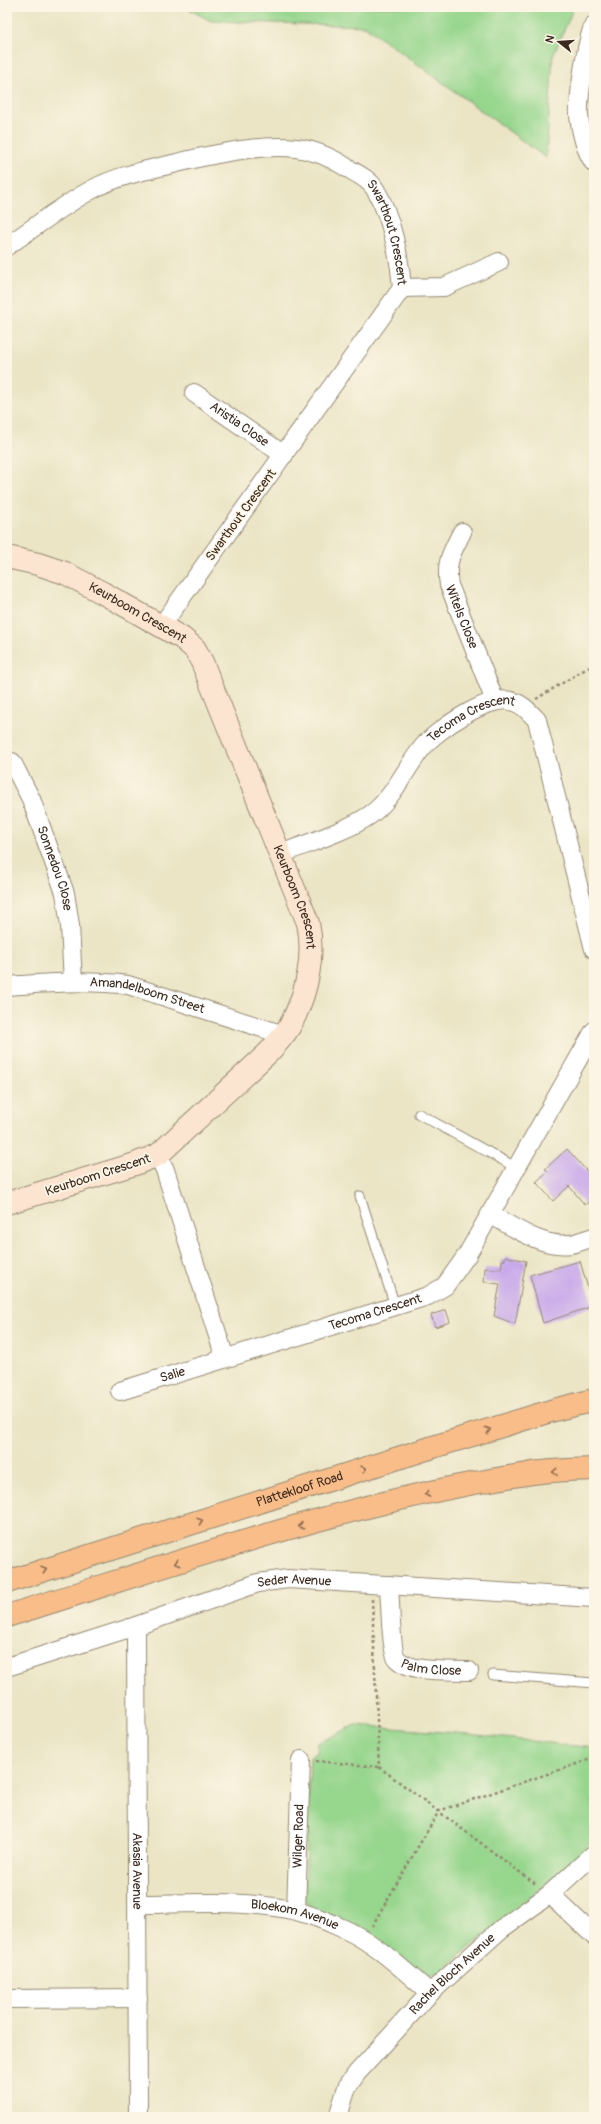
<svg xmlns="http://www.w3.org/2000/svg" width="601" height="2124" viewBox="0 0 601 2124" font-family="Pangolin,sans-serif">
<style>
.green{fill:#96d68d;stroke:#688056}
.building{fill:#c8a9ea}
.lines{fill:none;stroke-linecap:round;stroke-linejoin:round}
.lane-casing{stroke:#938872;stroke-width:11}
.street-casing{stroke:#938872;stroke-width:20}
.secondary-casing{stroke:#938872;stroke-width:24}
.primary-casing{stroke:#938872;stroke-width:24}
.path{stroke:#938872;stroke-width:2.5;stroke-dasharray:3 3;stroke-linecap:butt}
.lane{stroke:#fff;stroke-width:9}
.street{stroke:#fff;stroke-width:18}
.secondary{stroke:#fce5d0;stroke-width:22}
.primary{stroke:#f8bd89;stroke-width:22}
.oneway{stroke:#906c4e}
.labels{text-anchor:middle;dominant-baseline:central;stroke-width:3.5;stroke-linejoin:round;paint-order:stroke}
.street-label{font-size:13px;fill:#3b2a1e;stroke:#fcf5e5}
</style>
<rect width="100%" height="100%" fill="#fcf5e5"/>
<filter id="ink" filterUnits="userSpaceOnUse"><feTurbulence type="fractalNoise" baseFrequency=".025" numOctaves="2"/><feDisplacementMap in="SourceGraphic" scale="8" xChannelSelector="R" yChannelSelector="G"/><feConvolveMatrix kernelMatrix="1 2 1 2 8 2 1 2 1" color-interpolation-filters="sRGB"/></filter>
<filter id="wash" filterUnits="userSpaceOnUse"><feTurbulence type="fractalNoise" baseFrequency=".012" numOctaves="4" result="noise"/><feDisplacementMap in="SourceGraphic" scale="16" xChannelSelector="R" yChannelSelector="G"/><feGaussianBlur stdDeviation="0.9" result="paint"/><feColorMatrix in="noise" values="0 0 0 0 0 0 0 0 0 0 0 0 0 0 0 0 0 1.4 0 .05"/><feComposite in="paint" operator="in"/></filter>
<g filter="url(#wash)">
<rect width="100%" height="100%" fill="#ebe5c6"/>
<g class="green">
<path d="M185,7H574L553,56L546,158L365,26L211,21Z"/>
<path d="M355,1725L468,1734L594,1748V1839L569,1865L442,1971L429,1975L417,1971L311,1909L305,1899L310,1757L317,1753L318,1743Z"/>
</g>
<g id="blocks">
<g class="building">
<path d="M567,1149L594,1179V1197L585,1205L569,1186L553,1201L536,1182L548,1171L545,1169Z"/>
<path d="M505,1256L526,1261L515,1324L494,1316L500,1284L484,1282L485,1268L501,1269L502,1260H505Z"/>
<path d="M580,1261L593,1306L543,1323L530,1275Z"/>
<path d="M446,1310L450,1322L435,1327L431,1315Z"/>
</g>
</g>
</g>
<g filter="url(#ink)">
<use href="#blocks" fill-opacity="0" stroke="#938872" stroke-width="1"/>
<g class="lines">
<defs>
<g id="lane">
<path d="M419,1114L517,1168"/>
<path d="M360,1196L395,1306"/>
<path d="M493,1675L594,1683"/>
</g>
<g id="street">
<path d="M594,25C586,41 578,99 579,116C581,132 585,150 594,163"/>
<path id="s1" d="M7,246C35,227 63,205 93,189C121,174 154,169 185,161C215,154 266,144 296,148C314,150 334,159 349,169C358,174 370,180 375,189C391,215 400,258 402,288L162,625"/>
<path d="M402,288L444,287L499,262"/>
<path id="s2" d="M194,393L284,455"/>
<path id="s3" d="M462,532C452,552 445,562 449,585L495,701"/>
<path id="s4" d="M12,762L31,799L65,893L70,925L73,982"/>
<path id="s5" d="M281,854C308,843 347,831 370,815C393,799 405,769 422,748C436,730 488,695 511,701C523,704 529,712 537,720L594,949"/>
<path id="s6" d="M7,986C47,983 88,980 128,985L284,1035"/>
<path d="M158,1155L165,1170L225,1358"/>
<path d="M491,1215C514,1227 542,1248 570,1244C578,1243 586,1239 594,1237"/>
<path id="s7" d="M120,1391L428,1296L445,1286L467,1255L594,1031"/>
<path id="s8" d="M389,1585C390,1598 391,1652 397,1659C410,1673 450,1670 469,1671"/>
<path id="s9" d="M136,1626L138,2117"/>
<path id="s10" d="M7,1667L136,1626L258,1583L288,1579L594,1598"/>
<path d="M550,1894L594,1936"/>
<path id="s11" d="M138,1904C189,1904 245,1899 296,1911C312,1915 329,1922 344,1929C377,1944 403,1970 430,1993"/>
<path id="s12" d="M296,1911L301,1760"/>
<path d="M7,1999L138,1998"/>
<path id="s13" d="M338,2117L347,2087L357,2073L430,1993L501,1929L550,1894L594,1854"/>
</g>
<g id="secondary">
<path id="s14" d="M7,557L38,564L65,573L103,593L182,638L195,649L202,662L308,923C315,956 307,992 292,1022C287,1033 277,1043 269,1052L158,1155L135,1164L7,1203"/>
</g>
<g id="primary">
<path id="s15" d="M7,1582L433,1447L554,1410L594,1400"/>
<path d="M7,1616C178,1563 350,1501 527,1474C549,1470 572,1470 594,1469"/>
</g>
</defs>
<use href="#lane" class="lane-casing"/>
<use href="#street" class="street-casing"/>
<use href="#secondary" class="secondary-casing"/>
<use href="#primary" class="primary-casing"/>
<g class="path">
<path d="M536,699L594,664"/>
<path d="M372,1599L379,1767L537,1885"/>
<path d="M316,1761L379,1767"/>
<path d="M372,1926L439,1811L594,1758"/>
</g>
<use href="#lane" class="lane"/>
<use href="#street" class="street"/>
<use href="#secondary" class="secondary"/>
<use href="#primary" class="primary"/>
</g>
<defs><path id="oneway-chevron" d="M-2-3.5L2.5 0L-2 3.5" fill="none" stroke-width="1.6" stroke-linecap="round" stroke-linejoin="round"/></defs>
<g class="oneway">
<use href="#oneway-chevron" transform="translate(488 1430) rotate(-17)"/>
<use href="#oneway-chevron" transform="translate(364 1469) rotate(-18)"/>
<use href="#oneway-chevron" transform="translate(555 1472) rotate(176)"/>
<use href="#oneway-chevron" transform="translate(427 1494) rotate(169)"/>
<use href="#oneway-chevron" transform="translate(200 1521) rotate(-18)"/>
<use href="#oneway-chevron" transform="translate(301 1526) rotate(165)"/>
<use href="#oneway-chevron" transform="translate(177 1563) rotate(162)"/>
<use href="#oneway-chevron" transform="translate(44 1570) rotate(-18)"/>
</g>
</g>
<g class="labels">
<g class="street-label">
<text stroke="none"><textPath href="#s1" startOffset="448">Swarthout Crescent</textPath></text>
<text stroke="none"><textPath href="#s2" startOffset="55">Aristia Close</textPath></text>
<text transform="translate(241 515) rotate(-54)">Swarthout Crescent</text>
<text stroke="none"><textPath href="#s14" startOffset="143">Keurboom Crescent</textPath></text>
<text stroke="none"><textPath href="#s3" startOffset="90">Witels Close</textPath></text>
<text stroke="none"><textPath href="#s5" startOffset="242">Tecoma Crescent</textPath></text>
<text stroke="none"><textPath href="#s4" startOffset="115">Sonnedou Close</textPath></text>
<text stroke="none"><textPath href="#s14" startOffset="479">Keurboom Crescent</textPath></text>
<text stroke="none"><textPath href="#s6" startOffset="142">Amandelboom Street</textPath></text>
<text transform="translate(98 1175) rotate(-18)">Keurboom Crescent</text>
<text stroke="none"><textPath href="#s7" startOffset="267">Tecoma Crescent</textPath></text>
<text stroke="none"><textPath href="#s7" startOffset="55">Salie</textPath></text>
<text stroke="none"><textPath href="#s15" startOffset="307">Plattekloof Road</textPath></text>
<text stroke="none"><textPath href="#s10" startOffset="301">Seder Avenue</textPath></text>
<text stroke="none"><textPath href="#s8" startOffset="111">Palm Close</textPath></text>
<text stroke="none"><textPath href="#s12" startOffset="75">Wilger Road</textPath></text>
<text stroke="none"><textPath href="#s9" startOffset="245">Akasia Avenue</textPath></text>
<text stroke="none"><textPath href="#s11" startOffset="158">Bloekom Avenue</textPath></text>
<text stroke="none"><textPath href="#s13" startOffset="186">Rachel Bloch Avenue</textPath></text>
</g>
</g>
<rect width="601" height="2124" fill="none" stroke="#fcf5e5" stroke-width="24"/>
<g transform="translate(559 42) rotate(287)" stroke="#fcf5e5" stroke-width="3" paint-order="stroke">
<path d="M0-3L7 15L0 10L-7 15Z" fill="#3b2a1e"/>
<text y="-6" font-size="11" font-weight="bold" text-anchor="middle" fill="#3b2a1e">N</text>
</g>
</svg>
